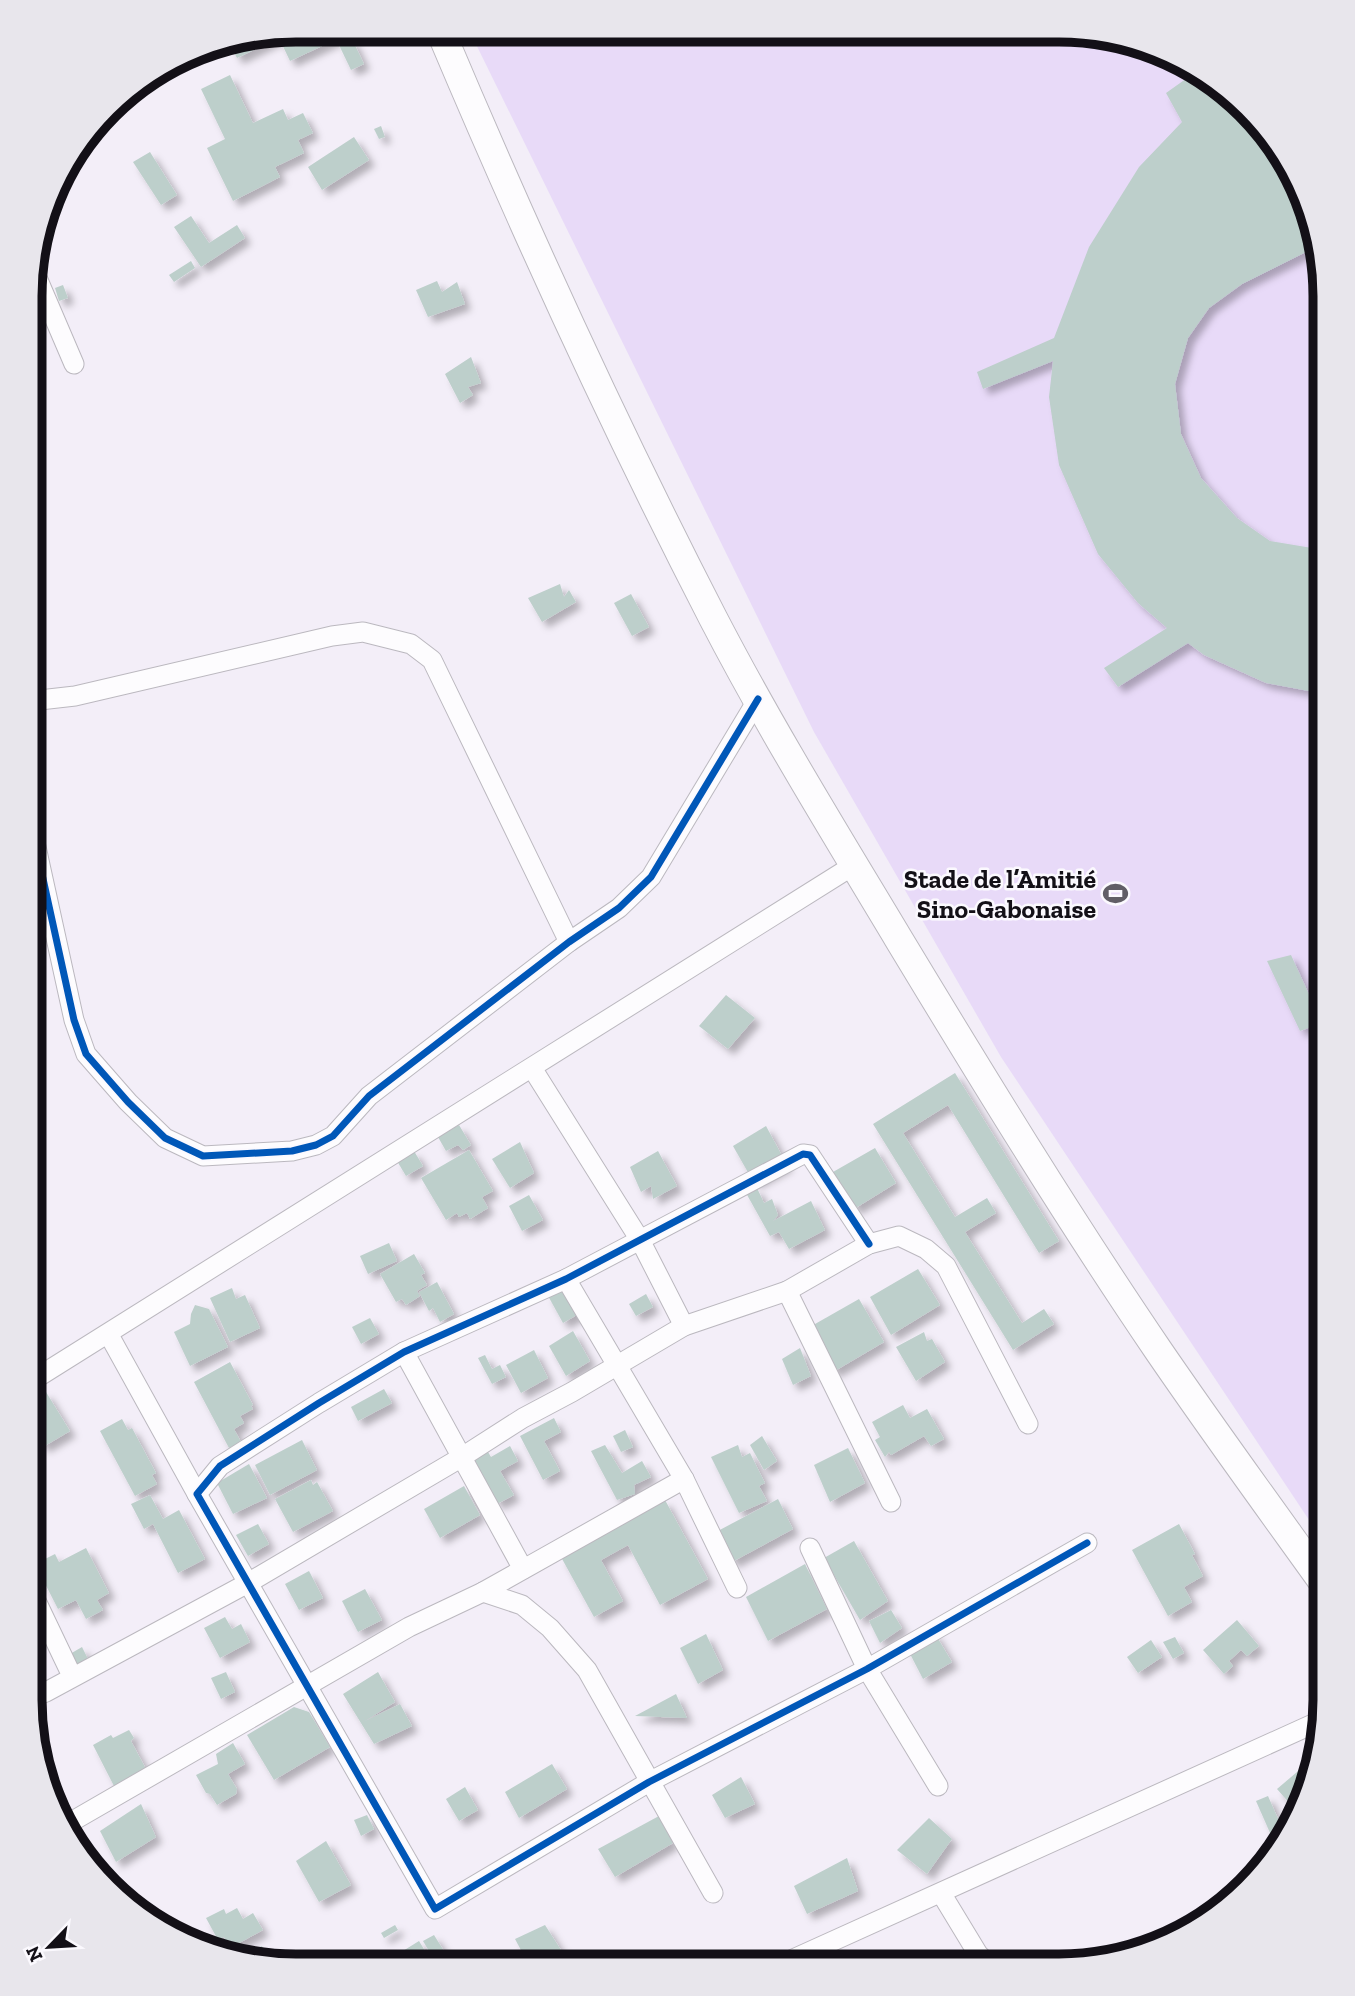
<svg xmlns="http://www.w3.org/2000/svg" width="1355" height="1996" viewBox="0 0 1355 1996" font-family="'Zilla Slab',serif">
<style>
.green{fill:#e8daf8}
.building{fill:#bdcfcb;filter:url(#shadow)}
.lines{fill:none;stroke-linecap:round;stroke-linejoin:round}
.minor-casing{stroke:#bbb8bf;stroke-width:21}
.secondary-casing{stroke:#bbb8bf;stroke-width:30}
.minor{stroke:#fdfcfe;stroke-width:19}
.secondary{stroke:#fdfcfe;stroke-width:28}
.cycleway-casing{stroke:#fbf9fe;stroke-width:11}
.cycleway{stroke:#0057b8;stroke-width:7}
.labels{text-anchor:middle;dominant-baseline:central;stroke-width:5;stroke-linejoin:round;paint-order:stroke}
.poi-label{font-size:26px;font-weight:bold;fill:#131017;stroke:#fbf9fe;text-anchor:end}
.rim{fill:none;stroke:#131017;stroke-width:9}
</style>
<defs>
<filter id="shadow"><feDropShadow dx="6" dy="6" stdDeviation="3.5" flood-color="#0004"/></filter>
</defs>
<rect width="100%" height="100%" fill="#f3eef8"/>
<path class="green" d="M469,30L1094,32L1160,50L1221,85L1298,179L1325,296V1544L1001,1057L814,732Z"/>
<g class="building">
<path d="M296,30H351L352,32L290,61L279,38L237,58L228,41Z"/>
<path d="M352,39L364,64L351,70L339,45Z"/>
<path d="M1197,71L1221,85L1298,179L1314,248L1242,284L1209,308L1188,338L1175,384L1181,434L1201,478L1237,518L1270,541L1312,548L1325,544V694L1266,683L1204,655L1188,643L1118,687L1104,668L1167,628L1138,603L1098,554L1059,465L1049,397L1053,361L983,389L977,372L1054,338L1089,247L1139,167L1182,122L1166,93Z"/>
<path d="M230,75L253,123L283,109L288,120L303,113L313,133L298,140L304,153L275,167L280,177L233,201L207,148L225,139L201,89Z"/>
<path d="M381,126L385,137L379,139L374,129Z"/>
<path d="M354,137L369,160L322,190L308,167Z"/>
<path d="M150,152L177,195L161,205L133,162Z"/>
<path d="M191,216L209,243L237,225L245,238L201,267L174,227Z"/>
<path d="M191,261L195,268L174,282L169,275Z"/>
<path d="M437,281L442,292L457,282L465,304L428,317L416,290Z"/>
<path d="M63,285L68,298L59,301L55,288Z"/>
<path d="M471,357L481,383L468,387L473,395L460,403L445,374Z"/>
<path d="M560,584L564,597L569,590L576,602L542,622L528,598Z"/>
<path d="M631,594L649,627L632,636L614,603Z"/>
<path d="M1291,955L1322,1023L1300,1031L1267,961Z"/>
<path d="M726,995L755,1018L728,1049L699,1026Z"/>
<path d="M955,1073L1059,1241L1039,1253L948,1105L903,1133L955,1217L987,1198L996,1213L965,1232L1022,1323L1044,1309L1054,1324L1013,1350L873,1124Z"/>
<path d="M459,1125L471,1145L463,1150L458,1145L446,1151L438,1137Z"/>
<path d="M766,1126L787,1165L754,1183L733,1146Z"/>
<path d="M520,1142L534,1173L510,1188L492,1159Z"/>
<path d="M875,1148L896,1183L854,1209L833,1172Z"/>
<path d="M469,1150L493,1191L482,1197L488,1208L470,1219L467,1213L459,1217L457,1213L446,1220L421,1178Z"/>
<path d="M414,1151L423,1166L406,1176L397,1161Z"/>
<path d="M658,1151L677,1186L653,1199L651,1186L641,1192L630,1167Z"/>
<path d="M757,1188L764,1203L772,1199L778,1215L773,1221L811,1201L825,1230L789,1249L779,1232L770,1236L746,1193Z"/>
<path d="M529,1195L543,1220L522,1231L509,1206Z"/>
<path d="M389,1243L397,1261L368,1274L360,1256Z"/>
<path d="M414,1254L425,1273L421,1275L427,1285L417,1291L420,1296L406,1305L402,1299L396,1302L380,1274Z"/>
<path d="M918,1269L940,1305L891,1335L870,1297Z"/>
<path d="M437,1282L454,1314L440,1322L433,1308L429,1311L419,1292Z"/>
<path d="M566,1283L582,1312L563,1323L547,1294Z"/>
<path d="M232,1288L236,1299L245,1295L260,1328L230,1342L210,1298Z"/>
<path d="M646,1294L653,1307L636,1316L629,1304Z"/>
<path d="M859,1299L884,1342L833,1372L808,1328Z"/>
<path d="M195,1305L209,1309L228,1347L190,1366L174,1332L190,1324L191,1314Z"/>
<path d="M370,1318L379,1334L361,1344L352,1327Z"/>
<path d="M573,1331L590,1361L566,1376L549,1346Z"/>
<path d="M924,1332L927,1341L932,1339L945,1362L916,1381L896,1347Z"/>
<path d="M800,1348L811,1376L793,1385L782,1359Z"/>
<path d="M534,1350L548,1378L521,1393L506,1365Z"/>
<path d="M485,1355L492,1369L500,1365L506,1377L492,1384L478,1358Z"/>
<path d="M230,1362L253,1405L251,1406L253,1409L240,1416L244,1423L234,1429L241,1442L229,1448L194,1382Z"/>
<path d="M384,1389L392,1403L358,1421L351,1407Z"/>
<path d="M46,1392L70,1431L43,1447L30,1425V1402Z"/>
<path d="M903,1405L910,1418L927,1409L944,1439L931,1446L924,1436L891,1455L889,1452L885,1457L875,1440L880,1437L872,1422Z"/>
<path d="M554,1418L561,1432L544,1441L560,1471L543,1480L520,1436Z"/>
<path d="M122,1419L128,1430L132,1428L156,1473L152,1475L157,1484L135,1496L100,1431Z"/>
<path d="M625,1430L633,1447L621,1452L613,1436Z"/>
<path d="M762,1436L777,1461L764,1470L750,1445Z"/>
<path d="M302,1440L317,1470L270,1495L255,1465Z"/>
<path d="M605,1445L622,1473L642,1461L651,1477L634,1485L635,1494L617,1500L591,1451Z"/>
<path d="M738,1445L742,1457L750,1453L765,1483L759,1486L767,1501L739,1513L711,1457Z"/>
<path d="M510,1446L518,1461L500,1471L514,1495L497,1504L473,1461L488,1452L491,1457Z"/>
<path d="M848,1448L865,1483L830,1502L814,1465Z"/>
<path d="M249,1464L267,1498L233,1514L217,1483Z"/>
<path d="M311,1480L313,1485L317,1482L333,1511L293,1532L275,1499Z"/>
<path d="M464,1486L480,1515L440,1538L424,1509Z"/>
<path d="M150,1495L163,1519L179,1510L205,1559L178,1573L153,1524L144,1529L131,1504Z"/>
<path d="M778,1499L793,1529L732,1562L716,1532Z"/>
<path d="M665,1500L708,1579L660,1605L628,1545L601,1560L623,1601L594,1617L561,1557Z"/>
<path d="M258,1524L269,1544L248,1556L236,1535Z"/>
<path d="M1179,1524L1195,1554L1192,1555L1203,1576L1184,1587L1192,1602L1168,1616L1132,1550Z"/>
<path d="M854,1541L888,1601L860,1620L824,1558Z"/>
<path d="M86,1548L109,1593L97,1600L103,1610L86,1619L76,1600L58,1609L35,1564L55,1554L59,1562Z"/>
<path d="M805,1564L827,1609L768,1641L746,1597Z"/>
<path d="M309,1571L323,1598L299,1610L285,1584Z"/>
<path d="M365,1589L382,1620L358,1632L342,1601Z"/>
<path d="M891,1610L902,1628L880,1643L869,1621Z"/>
<path d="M225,1617L232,1629L241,1624L250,1642L220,1658L204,1628Z"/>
<path d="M1237,1620L1259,1646L1247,1656L1241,1650L1229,1661L1233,1666L1224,1674L1203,1650Z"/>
<path d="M934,1632L952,1662L923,1679L907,1648Z"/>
<path d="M706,1634L723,1670L698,1684L680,1648Z"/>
<path d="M1175,1637L1184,1653L1173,1659L1163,1642Z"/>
<path d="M1151,1640L1162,1657L1138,1673L1127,1657Z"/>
<path d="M82,1647L88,1659L75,1666L70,1654Z"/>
<path d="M226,1672L235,1692L221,1699L211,1678Z"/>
<path d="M378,1672L395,1702L365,1721L400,1704L412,1726L374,1744L343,1694Z"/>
<path d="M676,1694L687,1718L635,1716Z"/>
<path d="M294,1707L309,1712L330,1747L274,1780L247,1735Z"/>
<path d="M129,1730L134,1738L131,1741L146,1769L114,1786L93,1745L111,1735L113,1738Z"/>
<path d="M233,1743L245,1764L228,1774L237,1789L236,1794L217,1805L210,1794L206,1793L196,1775L218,1764L216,1754Z"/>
<path d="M1317,1755L1311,1786L1298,1813L1277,1789Z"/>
<path d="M552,1764L567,1789L519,1818L505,1792Z"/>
<path d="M741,1777L755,1804L725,1818L712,1795Z"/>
<path d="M465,1787L478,1810L459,1821L446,1799Z"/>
<path d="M1268,1796L1286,1837L1278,1851L1256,1801Z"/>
<path d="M141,1804L156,1837L116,1862L100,1831Z"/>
<path d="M367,1815L374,1829L361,1836L354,1820Z"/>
<path d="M659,1816L673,1843L615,1877L598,1849Z"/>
<path d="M929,1818L952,1839L927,1874L897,1850Z"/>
<path d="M326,1841L351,1885L319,1902L296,1861Z"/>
<path d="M847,1858L858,1891L807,1914L794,1886Z"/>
<path d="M237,1908L243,1919L253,1913L263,1930L230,1948L224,1937L218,1940L206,1918L224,1909L226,1914Z"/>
<path d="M395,1925L398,1930L384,1938L381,1933Z"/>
<path d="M545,1925L561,1950L567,1965H529L515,1939Z"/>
<path d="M192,1930L203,1948L179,1937Z"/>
<path d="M434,1935L444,1951L433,1958L423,1941Z"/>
<path d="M419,1941L433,1964H393L390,1959Z"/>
<path d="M262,1946L270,1964L238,1958Z"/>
<path d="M1090,1949L1107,1955L1087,1960Z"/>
</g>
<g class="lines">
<defs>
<g id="minor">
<path d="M32,266L74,364"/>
<path d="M31,701L75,696L332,636L363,632L411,644L432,660L569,942"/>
<path d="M31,824L74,1020L86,1054L128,1102L165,1138L203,1156L292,1151L316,1145L333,1136L369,1096L569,942L619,908L651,877L758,699"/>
<path d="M532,1068L640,1240L684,1326"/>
<path d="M869,1244L810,1155L803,1154L566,1279L404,1352L319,1403L220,1466L197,1494L435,1909L649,1782L867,1669L1087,1543"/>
<path d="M566,1279L684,1479L737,1588"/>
<path d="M787,1291L891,1502"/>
<path d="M109,1335L197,1494"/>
<path d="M404,1352L523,1569"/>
<path d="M30,1382L854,865"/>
<path d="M810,1548L867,1669L938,1786"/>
<path d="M30,1588L72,1676"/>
<path d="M483,1592L522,1605L550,1628L587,1670L713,1893"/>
<path d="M30,1698L46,1692L248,1583L462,1457L523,1418L572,1392L684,1326L787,1291L869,1244L899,1236L926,1249L946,1266L1028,1424"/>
<path d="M64,1826L409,1627L483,1592L684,1479"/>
<path d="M941,1893L978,1954L990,1966"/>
<path d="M780,1965L1324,1719"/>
</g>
<path id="secondary" d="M440,30C524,229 614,426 713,618C770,728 835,833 898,938C982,1077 1067,1216 1158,1350C1212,1429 1269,1507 1325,1585"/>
</defs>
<use href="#minor" class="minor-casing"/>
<use href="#secondary" class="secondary-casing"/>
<use href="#minor" class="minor"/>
<use href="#secondary" class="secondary"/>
<defs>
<g id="cycleway">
<path d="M31,824L74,1020L86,1054L128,1102L165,1138L203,1156L292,1151L316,1145L333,1136L369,1096L569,942L619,908L651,877L758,699"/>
<path d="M869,1244L810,1155L803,1154L566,1279L404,1352L319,1403L220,1466L197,1494L435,1909L649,1782L867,1669L1087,1543"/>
</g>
</defs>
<use href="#cycleway" class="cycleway-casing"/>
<use href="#cycleway" class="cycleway"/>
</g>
<defs>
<symbol id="stadium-bare" viewBox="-9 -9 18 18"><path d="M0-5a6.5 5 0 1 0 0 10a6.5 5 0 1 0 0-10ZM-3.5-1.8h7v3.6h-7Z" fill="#615e66" stroke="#fbf9fe" stroke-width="2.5" paint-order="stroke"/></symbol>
</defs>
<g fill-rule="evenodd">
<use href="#stadium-bare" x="1098" y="876" width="35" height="35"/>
</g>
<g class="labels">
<g class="poi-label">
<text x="1096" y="879">Stade de l’Amitié<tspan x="1096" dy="30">Sino-Gabonaise</tspan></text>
</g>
</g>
<path d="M0 0H1355V1996H0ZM296 42H1059A254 254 0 0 1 1313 296V1700A254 254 0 0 1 1059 1954H296A254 254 0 0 1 42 1700V296A254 254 0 0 1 296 42Z" fill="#e8e6ec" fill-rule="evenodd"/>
<path class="rim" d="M296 42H1059A254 254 0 0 1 1313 296V1700A254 254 0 0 1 1059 1954H296A254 254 0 0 1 42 1700V296A254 254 0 0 1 296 42Z"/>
<g transform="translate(49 1947) rotate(245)" stroke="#fbf9fe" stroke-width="5" paint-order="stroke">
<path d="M0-5L12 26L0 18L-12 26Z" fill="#131017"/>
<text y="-10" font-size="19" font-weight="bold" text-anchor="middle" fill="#131017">N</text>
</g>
</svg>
